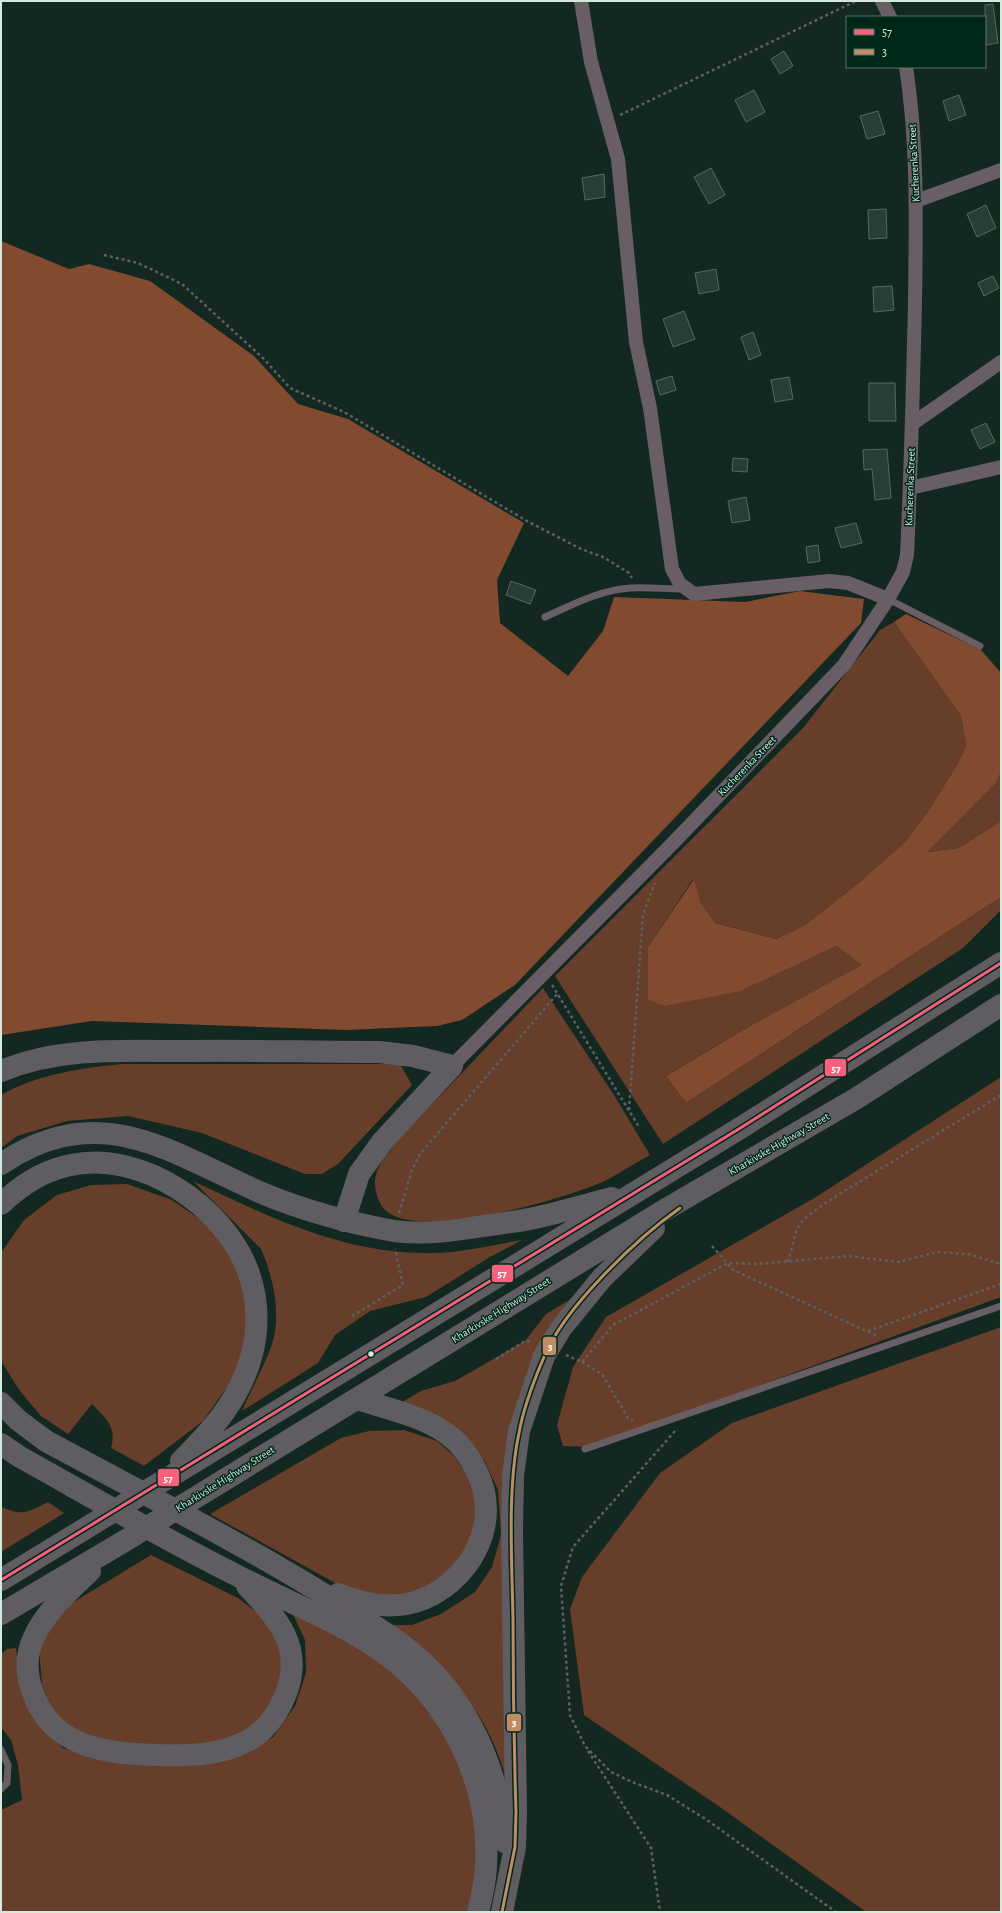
<svg xmlns="http://www.w3.org/2000/svg" width="1002" height="1913" viewBox="0 0 1002 1913" font-family="'Alegreya Sans',sans-serif">
<style>
.green{fill:#663e2a}
.forest{fill:#824a2f}
.building{fill:#263e35;stroke:#576961}
.lines{fill:none;stroke-linecap:round;stroke-linejoin:round}
.path{stroke:#5e6061;stroke-width:2.5;stroke-dasharray:3 3;stroke-linecap:butt}
.service{stroke:#6a5e66;stroke-width:7}
.minor{stroke:#6a5e66;stroke-width:14}
.trunk{stroke:#605d62;stroke-width:22}
.bus-1-casing{stroke:#002819;stroke-width:6}
.bus-2-casing{stroke:#002819;stroke-width:6}
.bus-1{stroke:#f8607d;stroke-width:3}
.bus-2{stroke:#c18c65;stroke-width:3}
.bus-dot{fill:#d5eadf;stroke:#002819;stroke-width:1.5}
.labels{text-anchor:middle;dominant-baseline:central;stroke-width:3;stroke-linejoin:round;paint-order:stroke}
.street-label{font-size:11px;fill:#d5eadf;stroke:#002819}
.line-badge{stroke:#002819;stroke-width:1.5}
.badge-label{font-size:11px;text-anchor:middle;font-weight:bold;fill:#fff}
</style>
<rect width="100%" height="100%" fill="#122820"/>
<g class="green">
<path d="M894,622L961,716L966,746L957,765L929,810L906,841L861,881L805,925L776,939L715,923L700,901L693,879L648,947L741,991L837,946L863,965L748,1027L666,1076L686,1103L1001,897V910L963,948L663,1144L555,976L803,728L880,630Z"/>
<path d="M1001,772V821L959,848L926,852L995,784Z"/>
<path d="M543,988L614,1095L650,1155C635,1163 620,1173 605,1181C570,1197 401,1249 380,1203C367,1176 381,1162 397,1141Z"/>
<path d="M123,1064H400L412,1085L338,1164L322,1174H305L202,1133L128,1116L67,1121L17,1136L1,1148V1095C38,1074 81,1068 123,1064Z"/>
<path d="M1001,1077V1297L591,1447L563,1446L557,1425L573,1367L606,1317L816,1197Z"/>
<path d="M193,1181C272,1218 345,1255 435,1253C464,1252 493,1245 522,1240L490,1257L426,1297L370,1311L335,1335L318,1363L242,1411C251,1389 271,1355 275,1332C279,1304 272,1274 261,1249Z"/>
<path d="M127,1184L172,1200L208,1225L235,1259L249,1305L246,1342L238,1371L203,1421L144,1466L111,1448C117,1426 106,1419 92,1404L68,1434L41,1416L20,1391L1,1361V1253L24,1220L57,1195L91,1185Z"/>
<path d="M576,1296L526,1395L513,1803C503,1763 489,1722 460,1691C437,1668 409,1647 384,1625H412L441,1614L475,1592L492,1567L501,1535L498,1490L485,1462L463,1435L395,1406L421,1391L455,1381L525,1341L546,1314Z"/>
<path d="M1001,1327V1912H866L720,1807L584,1715L570,1609L582,1577L660,1473L732,1423Z"/>
<path d="M404,1430L437,1441L455,1457L469,1478L476,1503L475,1529L461,1560L437,1582L407,1596L382,1598L348,1590L210,1514L341,1438L369,1431Z"/>
<path d="M48,1502L64,1513L1,1552V1507C22,1516 27,1513 48,1502Z"/>
<path d="M151,1555L238,1598L270,1622L286,1651L283,1687L270,1714L221,1747L108,1743L68,1727L50,1709L42,1684L39,1649L48,1625L67,1606Z"/>
<path d="M290,1608L372,1655L420,1694L463,1768L472,1800L477,1851L474,1892L467,1912H1V1810L22,1800L18,1765L11,1740L1,1727V1654L7,1649L16,1648L20,1683L41,1726L63,1748L96,1759L248,1752L273,1737L295,1706L306,1673L305,1640Z"/>
</g>
<g class="forest">
<path d="M1,241L69,269L89,264L150,281L254,356L298,404L348,419L524,523L497,580L500,623L568,676L603,631L614,597L745,602L800,591L864,599L861,623L515,985L462,1020L437,1026L346,1030L92,1021L1,1035Z"/>
<path d="M906,614L981,650L1001,673V772L995,784L927,852L959,848L1001,821V897L686,1103L666,1076L748,1027L862,965L837,946L741,991L664,1006L648,1000V947L694,879L700,901L715,923L776,939L805,925L861,881L906,841L929,810L957,765L966,746L961,716L894,622Z"/>
</g>
<g class="building">
<path d="M993,4L998,43L985,45V5Z"/>
<path d="M784,51L793,66L780,74L771,59Z"/>
<path d="M754,90L765,112L746,122L735,100Z"/>
<path d="M959,95L966,115L949,121L943,101Z"/>
<path d="M878,111L885,134L867,139L860,116Z"/>
<path d="M711,168L725,195L709,204L694,177Z"/>
<path d="M604,174L605,197L585,200L582,178Z"/>
<path d="M986,205L996,228L977,237L967,214Z"/>
<path d="M886,209L887,238L869,239L868,210Z"/>
<path d="M716,269L719,290L699,294L695,273Z"/>
<path d="M993,276L999,288L984,296L978,283Z"/>
<path d="M892,286L894,310L874,312L873,287Z"/>
<path d="M684,311L695,339L673,347L663,319Z"/>
<path d="M753,332L761,355L749,360L741,337Z"/>
<path d="M672,376L676,390L660,395L656,381Z"/>
<path d="M789,377L793,399L775,402L771,380Z"/>
<path d="M869,383H895L896,421H869Z"/>
<path d="M986,423L995,442L980,449L971,430Z"/>
<path d="M887,449L891,498L875,500L872,469L864,470L863,450Z"/>
<path d="M733,458L748,459L747,472L732,471Z"/>
<path d="M746,497L750,520L732,523L728,501Z"/>
<path d="M856,523L862,543L841,548L835,528Z"/>
<path d="M818,545L820,561L808,563L806,547Z"/>
<path d="M511,581L536,590L530,604L506,595Z"/>
</g>
<g class="lines">
<g class="path">
<path d="M620,115L856,1"/>
<path d="M104,255L138,263L182,284L264,359L290,388L344,412L527,521L581,549L603,557L629,573L632,578"/>
<path d="M552,985L639,1127"/>
<path d="M629,1110L643,914L655,883"/>
<path d="M399,1213L412,1170L420,1154L558,993"/>
<path d="M712,1246L733,1270L877,1336"/>
<path d="M787,1262C792,1251 793,1240 797,1229C803,1216 826,1203 838,1195L1001,1095"/>
<path d="M352,1316L403,1285L395,1249"/>
<path d="M868,1331L1001,1284"/>
<path d="M566,1355L582,1362L613,1325L728,1263L758,1264L849,1256L899,1262L937,1252L968,1254L1001,1264"/>
<path d="M496,1359L525,1341L531,1342"/>
<path d="M582,1362L602,1374L628,1418L633,1420"/>
<path d="M675,1431L573,1547L561,1586L570,1715L585,1746L611,1772L632,1782L667,1795L707,1820L836,1912"/>
<path d="M588,1751L651,1848L660,1912"/>
</g>
<g class="service">
<path d="M888,599L980,646"/>
<path d="M545,617C572,605 600,590 630,588C648,587 666,589 683,589"/>
<path d="M585,1449L1001,1306"/>
<path d="M1,1750L8,1765L7,1783L1,1789"/>
</g>
<g class="minor">
<path d="M581,1L591,62L618,159L636,342L650,408L672,569L680,584L694,594L829,581L848,583L888,599"/>
<path d="M882,1L890,17"/>
<path d="M916,201L1001,170"/>
<path d="M912,424L1001,362"/>
<path d="M910,488L1001,467"/>
<path d="M452,1066L672,844L844,665L888,599L903,572L907,555C911,471 913,387 915,303C916,225 918,145 906,67"/>
</g>
<g class="trunk">
<path d="M1,1071C58,1047 121,1051 181,1051C247,1050 313,1052 379,1052L413,1056L452,1066L382,1142L359,1174L344,1221"/>
<path d="M1,1164C101,1097 170,1153 264,1194C306,1211 349,1223 394,1231C424,1235 453,1231 483,1226C503,1223 524,1221 543,1216C566,1211 589,1204 612,1198"/>
<path d="M1,1204C21,1185 44,1170 71,1165C141,1150 224,1206 248,1271C258,1298 259,1326 252,1354C241,1398 212,1430 181,1461"/>
<path d="M1,1403L18,1420L46,1441C142,1493 240,1542 333,1600C370,1623 411,1646 440,1680C479,1726 500,1783 505,1842"/>
<path d="M1,1444L20,1457C92,1497 164,1539 238,1576C284,1600 333,1619 377,1648C448,1696 491,1780 486,1867C485,1882 482,1897 478,1912"/>
<path d="M90,1571C70,1590 46,1611 34,1637C26,1654 26,1673 32,1690C50,1747 103,1753 155,1755C187,1756 219,1756 247,1741C265,1732 277,1715 285,1696C305,1648 278,1619 247,1586"/>
<path d="M1,1580L742,1127L1001,963"/>
<path d="M338,1594C362,1604 390,1609 415,1602C469,1585 503,1524 477,1472C470,1457 460,1443 447,1434C423,1416 385,1408 357,1399"/>
<path d="M1,1614L123,1542L668,1208L857,1098L1001,1005"/>
<path d="M502,1912L515,1847L516,1812L512,1531L513,1476L519,1431L544,1356L562,1327L602,1278L654,1228"/>
</g>
<defs>
<path id="bus-1" d="M1,1580L742,1127L1001,963"/>
<path id="bus-2" d="M502,1912L515,1847L516,1812C514,1747 513,1683 513,1619C512,1561 507,1489 519,1433C523,1410 535,1378 544,1357C564,1308 636,1239 680,1208"/>
</defs>
<use href="#bus-1" class="bus-1-casing"/>
<use href="#bus-2" class="bus-2-casing"/>
<use href="#bus-1" class="bus-1"/>
<use href="#bus-2" class="bus-2"/>
</g>
<circle class="bus-dot" cx="371" cy="1354" r="3.5"/>
<g class="labels">
<g class="street-label">
<text transform="translate(914 163) rotate(-93)">Kucherenka Street</text>
<text transform="translate(910 487) rotate(-88)">Kucherenka Street</text>
<text transform="translate(747 766) rotate(-46)">Kucherenka Street</text>
<text transform="translate(779 1144) rotate(-30)">Kharkivske Highway Street</text>
<text transform="translate(501 1310) rotate(-32)">Kharkivske Highway Street</text>
<text transform="translate(225 1479) rotate(-32)">Kharkivske Highway Street</text>
</g>
</g>
<g class="line-badge">
<rect x="824" y="1058" width="23" height="19" rx="4" fill="#f8607d"/>
<rect x="491" y="1264" width="23" height="19" rx="4" fill="#f8607d"/>
<rect x="542" y="1336" width="15" height="20" rx="4" fill="#c18c65"/>
<rect x="157" y="1468" width="23" height="19" rx="4" fill="#f8607d"/>
<rect x="506" y="1713" width="16" height="19" rx="4" fill="#c18c65"/>
</g>
<g class="badge-label">
<text x="836" y="1072">57</text>
<text x="502" y="1277">57</text>
<text x="550" y="1350">3</text>
<text x="168" y="1482">57</text>
<text x="514" y="1726">3</text>
</g>
<rect width="1002" height="1913" fill="none" stroke="#d5eadf" stroke-width="4"/>
<rect x="846" y="16" width="140" height="52" fill="#002819" stroke="#557668"/>
<rect x="854" y="29" width="20" height="6" fill="#f8607d" stroke="#557668"/>
<text x="882" y="36" font-size="12" fill="#d5eadf">57</text>
<rect x="854" y="49" width="20" height="6" fill="#c18c65" stroke="#557668"/>
<text x="882" y="56" font-size="12" fill="#d5eadf">3</text>
</svg>
